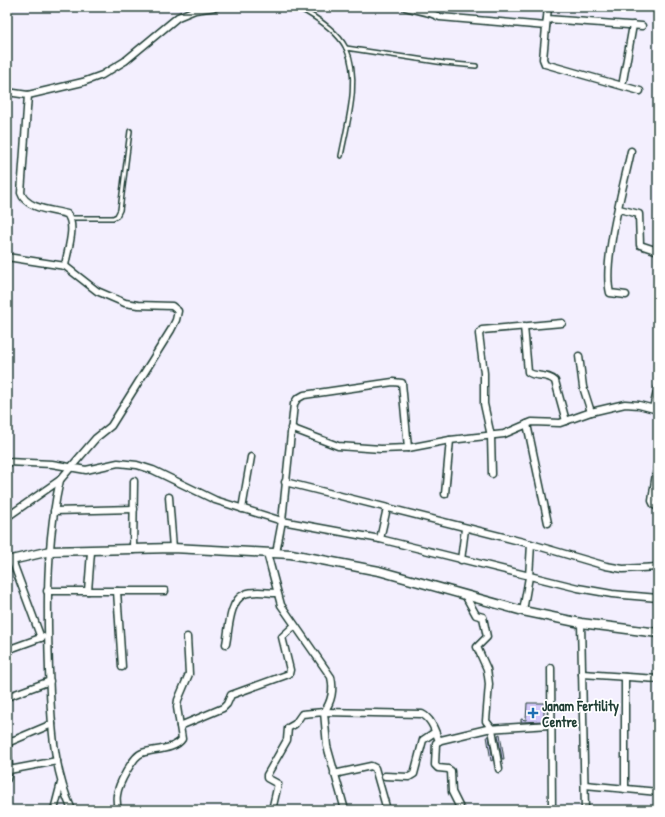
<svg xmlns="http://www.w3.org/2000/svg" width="665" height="817" viewBox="0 0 665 817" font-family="'Patrick Hand',sans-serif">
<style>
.building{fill:#d6cafc;stroke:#1f3d34}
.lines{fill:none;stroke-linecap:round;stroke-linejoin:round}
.service-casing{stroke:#1f3d34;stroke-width:6}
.minor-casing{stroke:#1f3d34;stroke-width:9}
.tertiary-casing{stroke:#1f3d34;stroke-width:11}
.service{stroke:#fff;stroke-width:3}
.minor{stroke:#fff;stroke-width:6}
.tertiary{stroke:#fff;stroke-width:8}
.poi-dot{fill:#1f6fb2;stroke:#fff;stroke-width:1.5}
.labels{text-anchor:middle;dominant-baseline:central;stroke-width:3.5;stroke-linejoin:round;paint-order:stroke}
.poi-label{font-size:14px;font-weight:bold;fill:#1f3d34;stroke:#fff;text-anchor:start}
</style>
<rect width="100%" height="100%" fill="#f3effe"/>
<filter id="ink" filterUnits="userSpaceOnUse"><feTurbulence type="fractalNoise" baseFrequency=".025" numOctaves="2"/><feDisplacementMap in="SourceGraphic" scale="8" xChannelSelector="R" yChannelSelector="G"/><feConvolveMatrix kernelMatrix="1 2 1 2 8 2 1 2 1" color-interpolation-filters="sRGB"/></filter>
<g filter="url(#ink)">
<g class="building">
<path d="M527,703H544V721L521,722V719L526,720Z"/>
<path d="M500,734L504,759H502L498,735Z"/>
<path d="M487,736H489L493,760L491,761Z"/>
</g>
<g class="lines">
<defs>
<g id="service">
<path d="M297,7C314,16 337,30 346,48C361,79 347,124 341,156"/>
<path d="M346,48L444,63L476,66"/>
<path d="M70,218H113L117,216L120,210L130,131"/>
</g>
<g id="minor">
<path d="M405,7L430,13"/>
<path d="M429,7L430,13L440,17L546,26"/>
<path d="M548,7L543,59L545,64L640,91"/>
<path d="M547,19L642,26"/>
<path d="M623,81L633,25"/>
<path d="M7,92L28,95L83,82L102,75L125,61L178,17L195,10L216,7"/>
<path d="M28,95L21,193C26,209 53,210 67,214C77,226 67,251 65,266"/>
<path d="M619,209L639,214L640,245L658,251"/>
<path d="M7,257L65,266L97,291L125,303L138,305L172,306L178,311L176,320L171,330L111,426L96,438L60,480L7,517"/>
<path d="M626,295L610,293C602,261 624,185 631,151"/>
<path d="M524,326L528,372C536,378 547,373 555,381L566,421"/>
<path d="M579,356L583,387L591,412"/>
<path d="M653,408L658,388"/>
<path d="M527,424L548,523"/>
<path d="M291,428L338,446L381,449L408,448L450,440L504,434L532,422L560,423L591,412L625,404L639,405L658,410"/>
<path d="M658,460L652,501L654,505L658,507"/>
<path d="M7,462L52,464L86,470L118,463L137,465L153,470L215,500L282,521L380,539L578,588L612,594L658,598"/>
<path d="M492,474L491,436L484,404V373L479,334L482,330L562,323"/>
<path d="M60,480C46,542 47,607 49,670C51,717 52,767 72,810"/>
<path d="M285,482L531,544L606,566L623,569L658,567"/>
<path d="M445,494L450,440"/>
<path d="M169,497L173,548"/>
<path d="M242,509L251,457"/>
<path d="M54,511L134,509"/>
<path d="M380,539L387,508"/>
<path d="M133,550L134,481"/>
<path d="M267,553L281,605L331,677C334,690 332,701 324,712"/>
<path d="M276,553L282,521L294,404L297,399L304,395L393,382L402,383L408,448"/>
<path d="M12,560L41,638"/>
<path d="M461,560L465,529"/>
<path d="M47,591H165"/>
<path d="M88,591L91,552"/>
<path d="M117,591L122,667"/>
<path d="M465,595L476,615L483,617L487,637L477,647L487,669L489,684L486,721L492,729L499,769"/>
<path d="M523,611L529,577L531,544"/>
<path d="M581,623L585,810"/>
<path d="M226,644C229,630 229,600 245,594C254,590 267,593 276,593"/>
<path d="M7,650L43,637"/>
<path d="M551,668L552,810"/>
<path d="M582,674L658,679"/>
<path d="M625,677V789"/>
<path d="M7,697L50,681"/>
<path d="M324,712L422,714C432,719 435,731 439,741"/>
<path d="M180,726L223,708L227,704L231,695L289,674L290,670L282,637L294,626"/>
<path d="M7,743L52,724"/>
<path d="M9,770L57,761"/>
<path d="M334,774L371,766L375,768L387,810"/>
<path d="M385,776L409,777L414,774L423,740L435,732"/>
<path d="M7,779L9,770L8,743"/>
<path d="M585,785L658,792"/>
<path d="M54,810L61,783"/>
<path d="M118,810C117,805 116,800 117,795C118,785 133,756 142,753C153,749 175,750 182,739L177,707L178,700L189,674L187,637"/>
<path d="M272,810L278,784L267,778V775L287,740L288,728L295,724L302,714L324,712L327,746L345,810"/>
<path d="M461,810L452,792L451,771L448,769L438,768L435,765L436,743L441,740L487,729L550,725"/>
</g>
<path id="tertiary" d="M7,561L50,551L173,548L291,554L379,571L523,611L581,623L658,633"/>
</defs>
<use href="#service" class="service-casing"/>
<use href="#minor" class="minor-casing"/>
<use href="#tertiary" class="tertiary-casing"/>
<use href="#service" class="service"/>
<use href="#minor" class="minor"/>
<use href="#tertiary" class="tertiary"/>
</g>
</g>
<path class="poi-dot" d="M531 707h4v4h4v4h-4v4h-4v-4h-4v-4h4z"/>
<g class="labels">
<g class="poi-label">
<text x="542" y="705">Janam Fertility<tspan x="542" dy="16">Centre</tspan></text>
</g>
</g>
<rect width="665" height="817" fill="none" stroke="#fff" stroke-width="24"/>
<rect x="12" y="12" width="641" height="793" fill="none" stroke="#1f3d34" stroke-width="1.5" filter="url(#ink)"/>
</svg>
